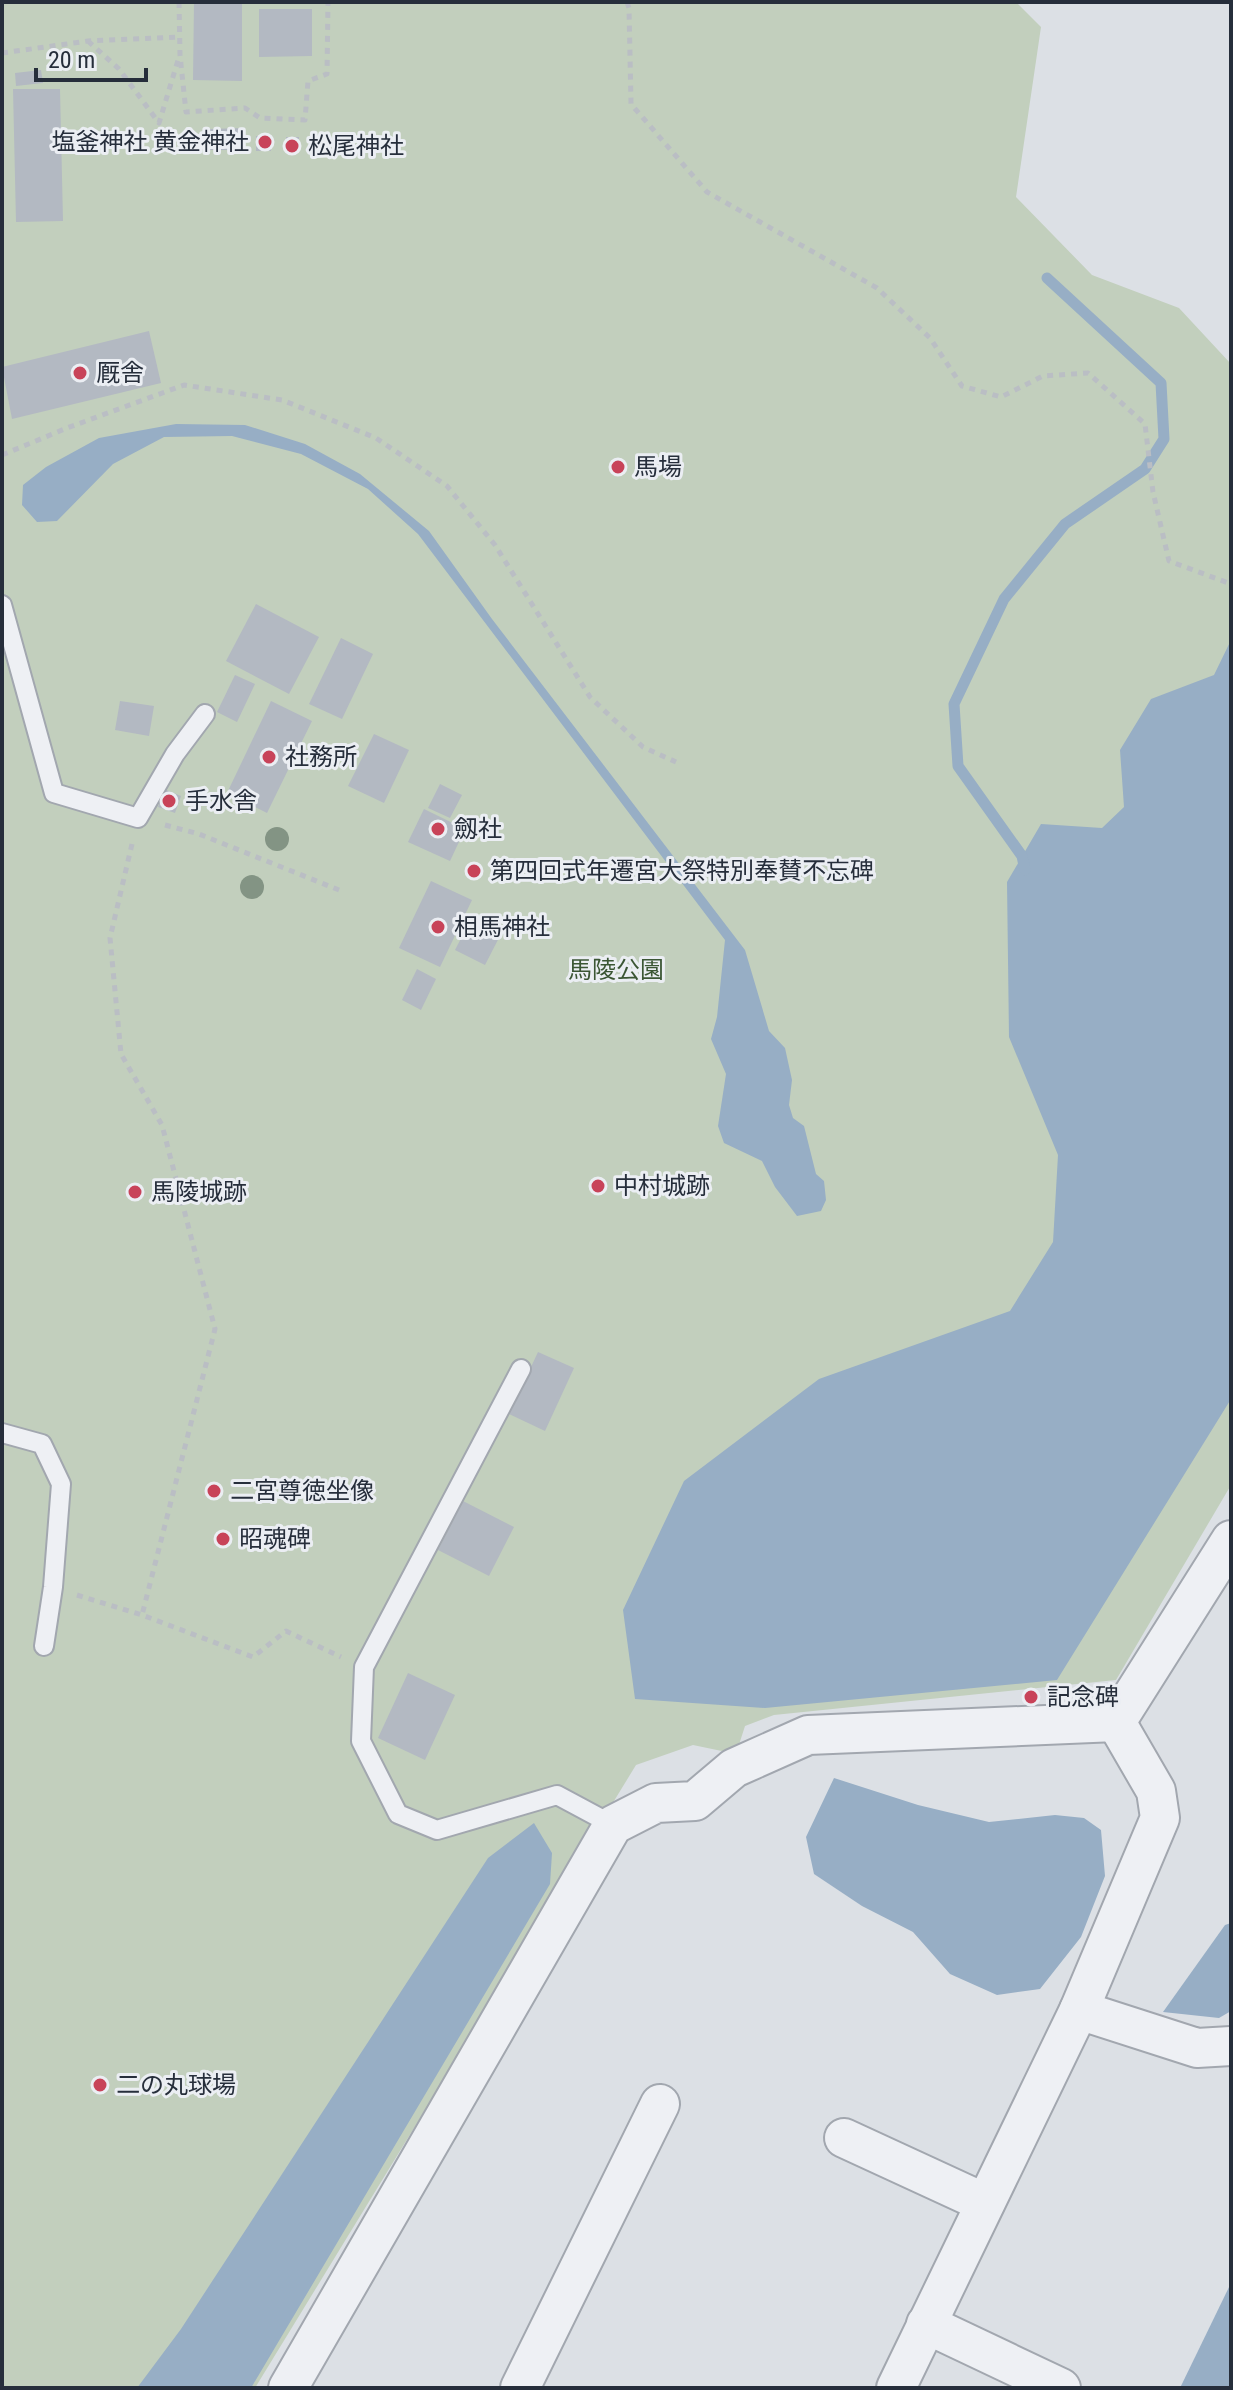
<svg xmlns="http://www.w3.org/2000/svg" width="1233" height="2390" viewBox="0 0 1233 2390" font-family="'Roboto Condensed','Noto Sans JP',sans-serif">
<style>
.green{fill:#c2cfbd}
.water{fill:#97aec5}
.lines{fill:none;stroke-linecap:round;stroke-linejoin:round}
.stream{stroke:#97aec5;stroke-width:11}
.building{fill:#b3b9c2}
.lane-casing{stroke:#a2a7af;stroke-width:22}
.street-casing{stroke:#a2a7af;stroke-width:42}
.path{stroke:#babec4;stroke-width:5;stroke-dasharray:6 6;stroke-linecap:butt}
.lane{stroke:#eef0f4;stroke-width:18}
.street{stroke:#eef0f4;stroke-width:38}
.tree{fill:#839484}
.poi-dot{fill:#c84359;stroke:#ebeef3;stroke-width:3}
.labels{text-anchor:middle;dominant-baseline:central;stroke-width:6;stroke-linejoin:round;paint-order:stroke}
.poi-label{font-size:24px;fill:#262e3b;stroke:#ebeef3;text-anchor:start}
.park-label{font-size:24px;fill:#3b5634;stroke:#ebeef3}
</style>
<rect width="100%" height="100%" fill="#dce0e5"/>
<path class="green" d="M2,2H1016L1041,27L1016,197L1092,275L1179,308L1231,364V1485L1116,1680L774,1715L745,1726L736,1754L693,1745L636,1765L255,2388H2Z"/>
<g class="water">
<path d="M176,424L245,425L305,444L360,474L429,531L492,619L745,950L769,1031L785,1048L792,1080L789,1105L793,1118L804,1126L816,1174L824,1181L826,1200L821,1211L797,1216L775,1187L762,1161L724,1143L718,1126L726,1074L711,1039L717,1017L725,940L418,534L368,489L301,454L232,436L164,437L113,464L57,521L37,522L22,505L23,485L46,467L99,438Z"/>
<path d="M1231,640V1399L1057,1680L765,1708L635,1699L623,1610L684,1481L819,1379L1010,1311L1053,1242L1058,1155L1009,1037L1007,882L1041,824L1102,828L1124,807L1120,750L1151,699L1214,675Z"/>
<path d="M834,1778L918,1805L989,1822L1055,1815L1084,1818L1101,1830L1105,1876L1081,1937L1040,1989L997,1995L950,1974L913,1932L862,1906L814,1874L806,1837Z"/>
<path d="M534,1823L552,1853L550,1884L251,2388H137L181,2329L488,1858Z"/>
<path d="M1231,1923V2011L1219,2018L1163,2012L1225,1925Z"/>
<path d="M1231,2283V2388H1180Z"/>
</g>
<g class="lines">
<path class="stream" d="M1025,870L1022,856L958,766L954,704L1004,599L1065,524L1145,469L1164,439L1161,383L1047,278"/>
</g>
<g class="building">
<path d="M194,2H242V81L193,80Z"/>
<path d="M259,9H312V56L259,57Z"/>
<path d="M41,70L43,83L16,86L15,73Z"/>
<path d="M13,89H60L63,221L16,222Z"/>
<path d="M244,128L245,150H210V129Z"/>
<path d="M256,136H270L271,151H256Z"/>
<rect x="286" y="137" width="13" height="15"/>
<path d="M149,331L161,383L12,419L2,367Z"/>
<path d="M256,604L319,637L289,694L226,661Z"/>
<path d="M341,638L373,654L342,719L309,704Z"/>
<path d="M235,675L255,684L237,722L217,712Z"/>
<path d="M120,701L154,706L149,736L115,730Z"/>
<path d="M271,701L312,721L267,813L227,793Z"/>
<path d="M374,734L409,750L384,803L348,786Z"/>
<path d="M440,784L462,795L450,818L428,808Z"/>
<path d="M164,789L181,796L175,813L158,807Z"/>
<path d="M424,809L465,829L450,861L408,842Z"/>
<path d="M431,881L472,900L440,967L399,948Z"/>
<path d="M473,915L503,930L485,965L455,950Z"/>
<path d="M417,969L436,979L421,1010L402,1000Z"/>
<path d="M538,1352L574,1368L545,1431L509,1414Z"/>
<path d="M463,1501L514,1527L489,1576L438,1550Z"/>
<path d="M408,1673L455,1695L425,1760L378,1738Z"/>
</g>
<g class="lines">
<defs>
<g id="lane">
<path d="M2,605L54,793L138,818L175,754L205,714"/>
<path d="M521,1369L364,1667L361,1741L398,1814L437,1830L557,1795L613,1825"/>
<path d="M2,1433L42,1444L61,1484L53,1587L44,1646"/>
</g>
<g id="street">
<path d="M1079,2010L1160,1818L1156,1791L1116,1722"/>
<path d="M844,2138L985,2203"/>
<path d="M926,2324L1061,2388"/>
<path d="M288,2388L613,1825L656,1803L695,1801L734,1768L808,1735L1116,1722L1231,1540"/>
<path d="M520,2388L660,2104"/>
<path d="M896,2388L1079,2010L1197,2048L1231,2046"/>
</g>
</defs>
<use href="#lane" class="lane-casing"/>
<use href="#street" class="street-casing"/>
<g class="path">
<path d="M179,2L180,55L186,112L245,108L260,118L305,120L308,81L327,74L328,2"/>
<path d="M627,2L629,8L631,104L707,192L877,288L930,338L962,386L1001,397L1043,376L1088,373L1145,424L1153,492L1169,561L1231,584"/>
<path d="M88,41L119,69L159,123L179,57"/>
<path d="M2,53L88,41L180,37"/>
<path d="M2,455L67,428L184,385L282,400L376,438L447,486L495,545L590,697L643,747L676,762"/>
<path d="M165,825L199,834L344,892"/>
<path d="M132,844L110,938L121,1054L162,1125L215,1329L142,1615"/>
<path d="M77,1595L142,1615L253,1657L286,1631L341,1657"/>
</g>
<use href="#lane" class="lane"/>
<use href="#street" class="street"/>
</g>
<g class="tree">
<circle cx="277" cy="839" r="12"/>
<circle cx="252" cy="887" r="12"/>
</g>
<g class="poi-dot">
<circle cx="265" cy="142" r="8"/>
<circle cx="292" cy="146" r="8"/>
<circle cx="80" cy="373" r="8"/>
<circle cx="618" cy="467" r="8"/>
<circle cx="269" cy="757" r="8"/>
<circle cx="169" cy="801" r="8"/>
<circle cx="438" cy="829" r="8"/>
<circle cx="474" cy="871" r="8"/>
<circle cx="438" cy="927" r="8"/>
<circle cx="598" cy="1186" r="8"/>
<circle cx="135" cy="1192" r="8"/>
<circle cx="214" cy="1491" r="8"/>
<circle cx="223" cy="1539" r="8"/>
<circle cx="1031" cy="1697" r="8"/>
<circle cx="100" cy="2085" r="8"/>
</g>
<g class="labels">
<g class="poi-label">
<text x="249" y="142" text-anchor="end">塩釜神社 黄金神社</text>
<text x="308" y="146">松尾神社</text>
<text x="96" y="373">厩舎</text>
<text x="634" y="467">馬場</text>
<text x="285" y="757">社務所</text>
<text x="185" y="801">手水舎</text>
<text x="454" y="829">劔社</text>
<text x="490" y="871">第四回式年遷宮大祭特別奉賛不忘碑</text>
<text x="454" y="927">相馬神社</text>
<text x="614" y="1186">中村城跡</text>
<text x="151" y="1192">馬陵城跡</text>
<text x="230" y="1491">二宮尊徳坐像</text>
<text x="239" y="1539">昭魂碑</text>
<text x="1047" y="1697">記念碑</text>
<text x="116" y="2085">二の丸球場</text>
</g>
<g class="park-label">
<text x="616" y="970">馬陵公園</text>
</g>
</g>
<rect width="1233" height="2390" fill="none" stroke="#262e3b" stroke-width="8"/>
<path d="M36 68v12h110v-12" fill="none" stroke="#262e3b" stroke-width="4"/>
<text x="48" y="68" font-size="24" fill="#262e3b" stroke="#ebeef3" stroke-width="6" paint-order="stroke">20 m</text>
</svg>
